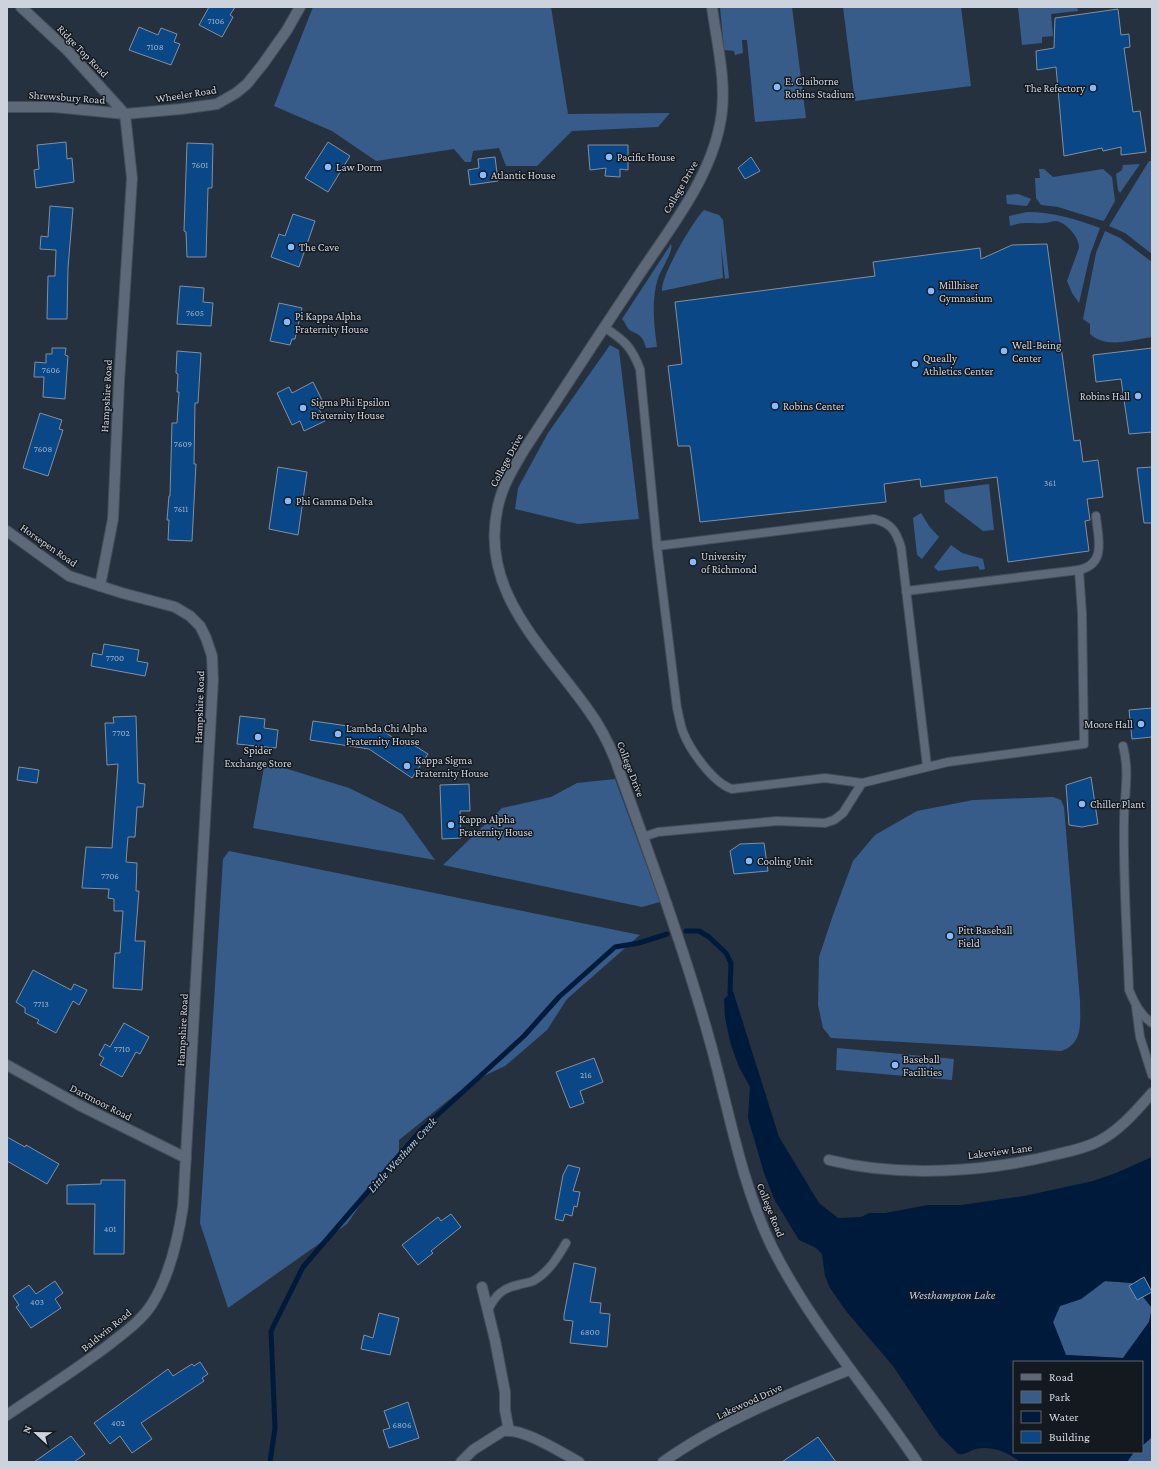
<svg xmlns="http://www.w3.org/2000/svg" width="1159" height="1469" viewBox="0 0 1159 1469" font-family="'Crimson Pro',serif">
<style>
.green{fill:#375c89}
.water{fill:#001a3b;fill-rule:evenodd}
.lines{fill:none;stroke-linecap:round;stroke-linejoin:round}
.stream{stroke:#001a3b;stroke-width:5}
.building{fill:#094787;stroke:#828f9f}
.lane-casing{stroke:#444d58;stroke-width:10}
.street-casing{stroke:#444d58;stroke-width:12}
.lane{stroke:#5d6979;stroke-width:8}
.street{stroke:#5d6979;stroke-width:10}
.poi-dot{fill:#87bbfb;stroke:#14191f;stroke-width:1.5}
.labels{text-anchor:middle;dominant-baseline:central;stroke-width:3;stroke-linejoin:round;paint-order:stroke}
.number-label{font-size:9px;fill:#9cb0c7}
.street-label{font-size:11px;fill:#cdd3dc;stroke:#14191f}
.poi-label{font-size:11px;fill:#cdd3dc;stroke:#14191f;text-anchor:start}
.water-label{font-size:12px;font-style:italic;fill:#acc9ee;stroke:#14191f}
</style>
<rect width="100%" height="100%" fill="#26313f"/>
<g class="green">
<path d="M313,7H551L568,114L670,113L658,127L572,131L537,166H506L499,148L473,151L471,162H465L454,149L376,161L332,131L274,106Z"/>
<path d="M720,7H792L806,118L755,122L747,40H742L743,53L735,55L734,51L724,50Z"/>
<path d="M843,7H961L971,86L855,101Z"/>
<path d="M1018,7H1077L1078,11L1051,14L1053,36L1042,37V43L1022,45Z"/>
<path d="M1149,161H1152V254L1125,233L1109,226Z"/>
<path d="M1140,164L1120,193L1118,190L1116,174L1122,170L1123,165Z"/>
<path d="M1039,169H1044L1053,177L1103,169L1112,177L1115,201L1105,219L1103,221L1058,207L1041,205L1036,198L1035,178H1040Z"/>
<path d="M1018,194L1031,199L1027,206L1007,204L1006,195Z"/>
<path d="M704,210L719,215L723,220L729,278L725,279L721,244L723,278L662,291C660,277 693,221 704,210Z"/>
<path d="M1027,212C1053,212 1076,219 1100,228L1090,255L1079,303L1072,293L1067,281L1079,248C1080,238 1066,222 1056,221C1052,221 1048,223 1044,223C1030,224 1024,221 1010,226L1009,216Z"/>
<path d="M1105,231L1120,238L1152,262V337C1132,340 1106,349 1090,334V324L1083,319L1096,253Z"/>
<path d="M671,244C674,250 661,270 658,278C651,301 654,324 657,347L646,348C642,330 632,335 627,327C625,324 625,322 622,319Z"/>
<path d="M610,345L619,350L639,519L578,524L515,509L518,488L548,433Z"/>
<path d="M989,484L994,530L983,531L945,502L944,490Z"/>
<path d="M921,513L929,526L939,537L922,559L917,555L913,518Z"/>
<path d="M951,545L962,553L983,559L985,569L980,570L978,566L938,571L934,567Z"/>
<path d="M265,762L349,788L402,814L435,860L253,828Z"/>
<path d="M615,779L660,902L642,907L443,865L502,808L551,797L577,783Z"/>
<path d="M1053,797L1061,800L1064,807L1080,1001C1080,1021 1084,1044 1061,1051L831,1038L823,1028L818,1005L819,957L833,915L853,861L875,835L917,811L973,800Z"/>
<path d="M229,851L640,935L567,999L547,1030L505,1066L471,1082L399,1140V1158L380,1176L347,1224L228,1308L200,1223L223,859Z"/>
<path d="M837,1048L954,1059L952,1080L836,1070Z"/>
<path d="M1105,1281L1132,1283L1152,1308L1149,1322L1123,1358L1066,1355L1053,1322L1060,1306L1081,1299Z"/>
<path d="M1152,1437V1462H1127L1134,1452H1142V1446Z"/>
</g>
<path class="water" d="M733,991L779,1137L819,1203L838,1218L861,1217L869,1213H885L928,1205H961L1024,1196L1093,1181L1116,1173L1152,1157V1437L1142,1446V1362H1014V1452H1134L1127,1462H1021C1008,1453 993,1445 976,1449C969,1451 966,1455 958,1454L939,1435L893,1366L846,1311L830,1288L825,1276L822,1254L816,1248L799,1240L774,1199L764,1173L748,1118L750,1087L739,1067L731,1045L725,1018L724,999ZM1105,1281L1132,1283L1152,1308L1149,1322L1123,1358L1066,1355L1053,1322L1060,1306L1081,1299Z"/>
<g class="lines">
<g class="stream">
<path d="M686,931H699L709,937L726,953L731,963L730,993"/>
<path d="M270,1462L275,1428L271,1331L303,1267L421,1130L524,1036L559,997L615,947L639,943L667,934"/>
</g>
</g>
<g class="building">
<path d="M209,7H235L230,15L233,17L222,37L199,25Z"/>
<path d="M1118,9L1121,35L1129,34L1130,47L1124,48L1133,112L1140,111L1146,152L1121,155V147L1103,151L1102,148L1064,156L1056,67L1037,70L1036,51L1054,48L1055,18Z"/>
<path d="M139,27L158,35L161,28L177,34L174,42L180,44L171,65L129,50Z"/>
<path d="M66,142L67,159L72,158L74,182L36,188L34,170L39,169L37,145Z"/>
<path d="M328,142L350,156L328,192L305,178Z"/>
<path d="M187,143L213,144L212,188H208L206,257H187L186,232L184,231Z"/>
<path d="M588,145H628V170L620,169V177L605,176L606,168L590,170Z"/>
<path d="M495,157L498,181L470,185L468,170L479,168L478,159Z"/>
<path d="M751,157L760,171L745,179L738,168Z"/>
<path d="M50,206L73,208L68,268L67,319H47L48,276H55L56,250L40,249L41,236L48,237Z"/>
<path d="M293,214L315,221L299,267L271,257L279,234L285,236Z"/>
<path d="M1047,244L1074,441L1080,440L1083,462L1098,460L1103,497L1087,499L1090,520L1085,521L1089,551L1008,562L997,477L921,487L920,479L884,484L886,502L700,522L690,446H678L668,366L682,364L675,302L875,276L873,262L980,248L981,259L1012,245Z"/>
<path d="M180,286L204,288L203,302L213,303L211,326L177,324Z"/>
<path d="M279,303L302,308L295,339H292L290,345L270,341Z"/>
<path d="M52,348H66L65,355L68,356L65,399L43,397L44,377H34L35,362L46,363V354H52Z"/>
<path d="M1152,348V432L1129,434L1121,379L1096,382L1093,355Z"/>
<path d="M177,351L201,353L198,403H195L194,464H196L192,541L168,540L169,520H167L169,496H170L172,423H177L179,392H177L178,374L176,373Z"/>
<path d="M313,382L325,406L319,409L325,421L304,431L300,421L292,425L277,393L289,387L292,393Z"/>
<path d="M40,413L62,420L59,429L63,430L48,476L23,468Z"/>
<path d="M278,467L307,472L298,535L269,529Z"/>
<path d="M1152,467V523H1144L1137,468Z"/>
<path d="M104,644L139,650L137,661L148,663L145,676L91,666L93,653L102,655Z"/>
<path d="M1152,708V737L1132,739L1129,710Z"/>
<path d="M136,716L138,783L145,784L143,807H137L135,837H128L126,862L137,863L136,891H139L135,941H145L142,990L113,988L115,953H120L123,911H114V899L108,898L109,889L82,888L86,847L112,848L118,764L107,765L105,723H114L113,717Z"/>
<path d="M240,716L265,719L264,728L278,730L276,748L237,744Z"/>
<path d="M313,721L383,731L406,746L409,742L428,754L412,778L369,749L310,740Z"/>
<path d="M19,767L39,770L37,783L17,780Z"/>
<path d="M1091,777L1098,824L1082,827L1069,825L1066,785Z"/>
<path d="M469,784L470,811H460L461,838L442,839L440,785Z"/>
<path d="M764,843L768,871L734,874L730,851L740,844Z"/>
<path d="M33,970L71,990L74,984L87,990L79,1005L73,1001L56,1033L37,1023L39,1020L25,1013V1008L16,1002Z"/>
<path d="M124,1023L149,1037L140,1054L136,1052L122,1077L100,1065L104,1058L99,1055L105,1044L110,1047Z"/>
<path d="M594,1058L603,1082L580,1091L584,1103L570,1108L556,1072Z"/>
<path d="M7,1137L25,1147L26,1145L59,1164L47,1184L7,1161Z"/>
<path d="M568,1165L580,1168L573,1191L580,1192L577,1207L574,1206L572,1216L565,1214L563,1221L555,1219L563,1175Z"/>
<path d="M101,1180H125L124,1254H94L95,1204H67V1185L101,1184Z"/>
<path d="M451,1214L461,1227L431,1251L433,1253L418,1265L402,1245L438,1217L441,1221Z"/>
<path d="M574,1263L596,1268L590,1302L601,1303L600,1313L610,1314L607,1347L570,1343L573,1321L564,1320V1315Z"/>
<path d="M1144,1277L1152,1292L1137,1300L1129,1286Z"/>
<path d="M55,1281L63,1293L55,1299L61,1308L31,1328L16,1307L19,1305L13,1296L29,1285L36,1294Z"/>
<path d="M379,1313L399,1318L390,1355L361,1349L364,1335L373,1338Z"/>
<path d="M200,1362L208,1374L202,1378L204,1381L141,1423L152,1439L132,1453L120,1436L110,1444L94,1423L168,1369L173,1376L192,1364L194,1366Z"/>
<path d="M408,1402L419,1438L389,1448L383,1430L390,1428L384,1411Z"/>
<path d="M71,1436L85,1454L74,1462H34Z"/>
<path d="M818,1437L836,1462H782Z"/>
</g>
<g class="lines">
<defs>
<g id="lane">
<path d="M604,327C625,341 631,346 640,369L657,546L677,708C679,716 680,724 683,732C690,750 713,783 732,789L825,778L862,783L843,813L834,820L825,823L777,821L658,832L643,837"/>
<path d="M657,546L874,519C891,523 896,531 901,547L927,766"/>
<path d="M1079,570C1107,564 1098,538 1096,516"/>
<path d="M1123,746C1130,773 1124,795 1124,822C1123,878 1127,934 1129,990C1135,1004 1140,1015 1152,1023"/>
<path d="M862,783L948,762L1084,744L1082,613L1079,570L906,591"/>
<path d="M1136,1007L1140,1037L1152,1075"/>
<path d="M488,1310C495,1296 502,1288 518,1285C523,1283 529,1283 533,1281C548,1273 558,1257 566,1243"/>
</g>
<g id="street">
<path d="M21,7L66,49L125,114"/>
<path d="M712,7C717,45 728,86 720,124C709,181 668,231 637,278C599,335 561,393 524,450C514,467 504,483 499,502C476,589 544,647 589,711C600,726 608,742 615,759C647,849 681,939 707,1031C728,1103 739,1179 772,1247C811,1325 869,1390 917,1462"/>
<path d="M7,107H54L125,114L181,109L217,104L236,93L247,84L263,64L287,30L300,7"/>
<path d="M7,531L69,576L122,593L175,607L190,616L200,626L206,638L212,656L213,680L183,1206C178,1240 170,1275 152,1304C141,1321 125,1332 110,1344C77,1369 41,1392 7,1415"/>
<path d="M100,586L113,519L119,382L132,178L125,114"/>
<path d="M7,1065L79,1105L186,1158"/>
<path d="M829,1160C900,1178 987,1172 1058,1154C1071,1151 1086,1148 1099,1141C1120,1130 1136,1111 1152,1093"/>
<path d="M482,1287L495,1340L505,1392V1410L509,1431"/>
<path d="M461,1462L473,1450L503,1431C524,1428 560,1452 579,1462"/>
<path d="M663,1462C719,1422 786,1395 849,1370"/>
</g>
</defs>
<use href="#lane" class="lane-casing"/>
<use href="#street" class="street-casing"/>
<use href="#lane" class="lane"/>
<use href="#street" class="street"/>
</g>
<g class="poi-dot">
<circle cx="777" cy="87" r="4"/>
<circle cx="1093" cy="88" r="4"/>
<circle cx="609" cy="157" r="4"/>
<circle cx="328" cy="167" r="4"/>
<circle cx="483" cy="175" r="4"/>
<circle cx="291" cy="247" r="4"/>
<circle cx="931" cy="291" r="4"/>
<circle cx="287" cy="322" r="4"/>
<circle cx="1004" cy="351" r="4"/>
<circle cx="915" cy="364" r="4"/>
<circle cx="1138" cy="396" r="4"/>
<circle cx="775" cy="406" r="4"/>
<circle cx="303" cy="408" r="4"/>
<circle cx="288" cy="501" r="4"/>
<circle cx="693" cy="562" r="4"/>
<circle cx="1141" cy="724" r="4"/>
<circle cx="338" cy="734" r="4"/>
<circle cx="258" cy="737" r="4"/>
<circle cx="407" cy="766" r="4"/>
<circle cx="1082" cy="804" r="4"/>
<circle cx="451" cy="825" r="4"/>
<circle cx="749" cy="861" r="4"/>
<circle cx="950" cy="936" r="4"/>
<circle cx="895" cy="1065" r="4"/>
</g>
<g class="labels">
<g class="number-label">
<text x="216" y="21">7106</text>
<text x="155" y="47">7108</text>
<text x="200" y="165">7601</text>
<text x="195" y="313">7605</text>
<text x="51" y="370">7606</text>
<text x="183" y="444">7609</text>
<text x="43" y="449">7608</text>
<text x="1050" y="483">361</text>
<text x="181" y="509">7611</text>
<text x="115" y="658">7700</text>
<text x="121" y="733">7702</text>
<text x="110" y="876">7706</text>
<text x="41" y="1004">7713</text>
<text x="122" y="1049">7710</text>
<text x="586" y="1075">216</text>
<text x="110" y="1229">401</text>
<text x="37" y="1302">403</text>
<text x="590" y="1332">6800</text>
<text x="118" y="1423">402</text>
<text x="402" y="1425">6806</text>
</g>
<g class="street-label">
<text transform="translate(83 51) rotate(46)">Ridge Top Road</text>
<text transform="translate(186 94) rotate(-9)">Wheeler Road</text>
<text transform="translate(67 97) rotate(4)">Shrewsbury Road</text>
<text transform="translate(680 187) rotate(-60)">College Drive</text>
<text transform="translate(106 396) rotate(-87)">Hampshire Road</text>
<text transform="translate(506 460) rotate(-62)">College Drive</text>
<text transform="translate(49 545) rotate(35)">Horsepen Road</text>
<text transform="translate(199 707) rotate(-88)">Hampshire Road</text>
<text transform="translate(631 769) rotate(69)">College Drive</text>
<text transform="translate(182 1030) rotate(-87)">Hampshire Road</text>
<text transform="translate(101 1102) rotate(27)">Dartmoor Road</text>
<text transform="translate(1000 1151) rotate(-7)">Lakeview Lane</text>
<text transform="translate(771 1210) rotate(68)">College Road</text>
<text transform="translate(106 1330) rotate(-39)">Baldwin Road</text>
<text transform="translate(749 1401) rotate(-25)">Lakewood Drive</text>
</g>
<g class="poi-label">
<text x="785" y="81">E. Claiborne<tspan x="785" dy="13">Robins Stadium</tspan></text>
<text x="1085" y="88" text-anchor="end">The Refectory</text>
<text x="617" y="157">Pacific House</text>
<text x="336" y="167">Law Dorm</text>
<text x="491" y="175">Atlantic House</text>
<text x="299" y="247">The Cave</text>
<text x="939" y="285">Millhiser<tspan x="939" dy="13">Gymnasium</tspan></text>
<text x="295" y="316">Pi Kappa Alpha<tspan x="295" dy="13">Fraternity House</tspan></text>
<text x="1012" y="345">Well-Being<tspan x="1012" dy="13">Center</tspan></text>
<text x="923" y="358">Queally<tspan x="923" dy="13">Athletics Center</tspan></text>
<text x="1130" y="396" text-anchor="end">Robins Hall</text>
<text x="311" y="402">Sigma Phi Epsilon<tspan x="311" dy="13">Fraternity House</tspan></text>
<text x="783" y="406">Robins Center</text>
<text x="296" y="501">Phi Gamma Delta</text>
<text x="701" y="556">University<tspan x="701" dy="13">of Richmond</tspan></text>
<text x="1133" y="724" text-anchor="end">Moore Hall</text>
<text x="346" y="728">Lambda Chi Alpha<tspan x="346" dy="13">Fraternity House</tspan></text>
<text x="258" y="750" text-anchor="middle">Spider<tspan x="258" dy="13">Exchange Store</tspan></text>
<text x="415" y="760">Kappa Sigma<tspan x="415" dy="13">Fraternity House</tspan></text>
<text x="1090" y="804">Chiller Plant</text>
<text x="459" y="819">Kappa Alpha<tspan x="459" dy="13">Fraternity House</tspan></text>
<text x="757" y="861">Cooling Unit</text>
<text x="958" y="930">Pitt Baseball<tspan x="958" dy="13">Field</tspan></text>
<text x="903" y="1059">Baseball<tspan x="903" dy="13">Facilities</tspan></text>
</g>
<g class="water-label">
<text transform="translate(402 1155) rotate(-48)">Little Westham Creek</text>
<text x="952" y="1295">Westhampton Lake</text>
</g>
</g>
<rect width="1159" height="1469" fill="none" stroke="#cdd3dc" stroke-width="16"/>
<rect x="1013" y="1361" width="130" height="92" fill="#14191f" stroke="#5e636b"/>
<rect x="1021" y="1374" width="20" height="6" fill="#5d6979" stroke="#5e636b"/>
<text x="1049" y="1381" font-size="12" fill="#cdd3dc">Road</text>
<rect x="1021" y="1391" width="20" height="12" fill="#375c89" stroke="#5e636b"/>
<text x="1049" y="1401" font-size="12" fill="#cdd3dc">Park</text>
<rect x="1021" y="1411" width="20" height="12" fill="#001a3b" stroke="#5e636b"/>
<text x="1049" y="1421" font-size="12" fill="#cdd3dc">Water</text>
<rect x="1021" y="1431" width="20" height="12" fill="#094787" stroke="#5e636b"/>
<text x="1049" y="1441" font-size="12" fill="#cdd3dc">Building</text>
<g transform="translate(36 1433) rotate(292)" stroke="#14191f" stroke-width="3" paint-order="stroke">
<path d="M0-3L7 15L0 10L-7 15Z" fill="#cdd3dc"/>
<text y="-6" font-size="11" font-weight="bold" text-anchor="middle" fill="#cdd3dc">N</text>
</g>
</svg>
